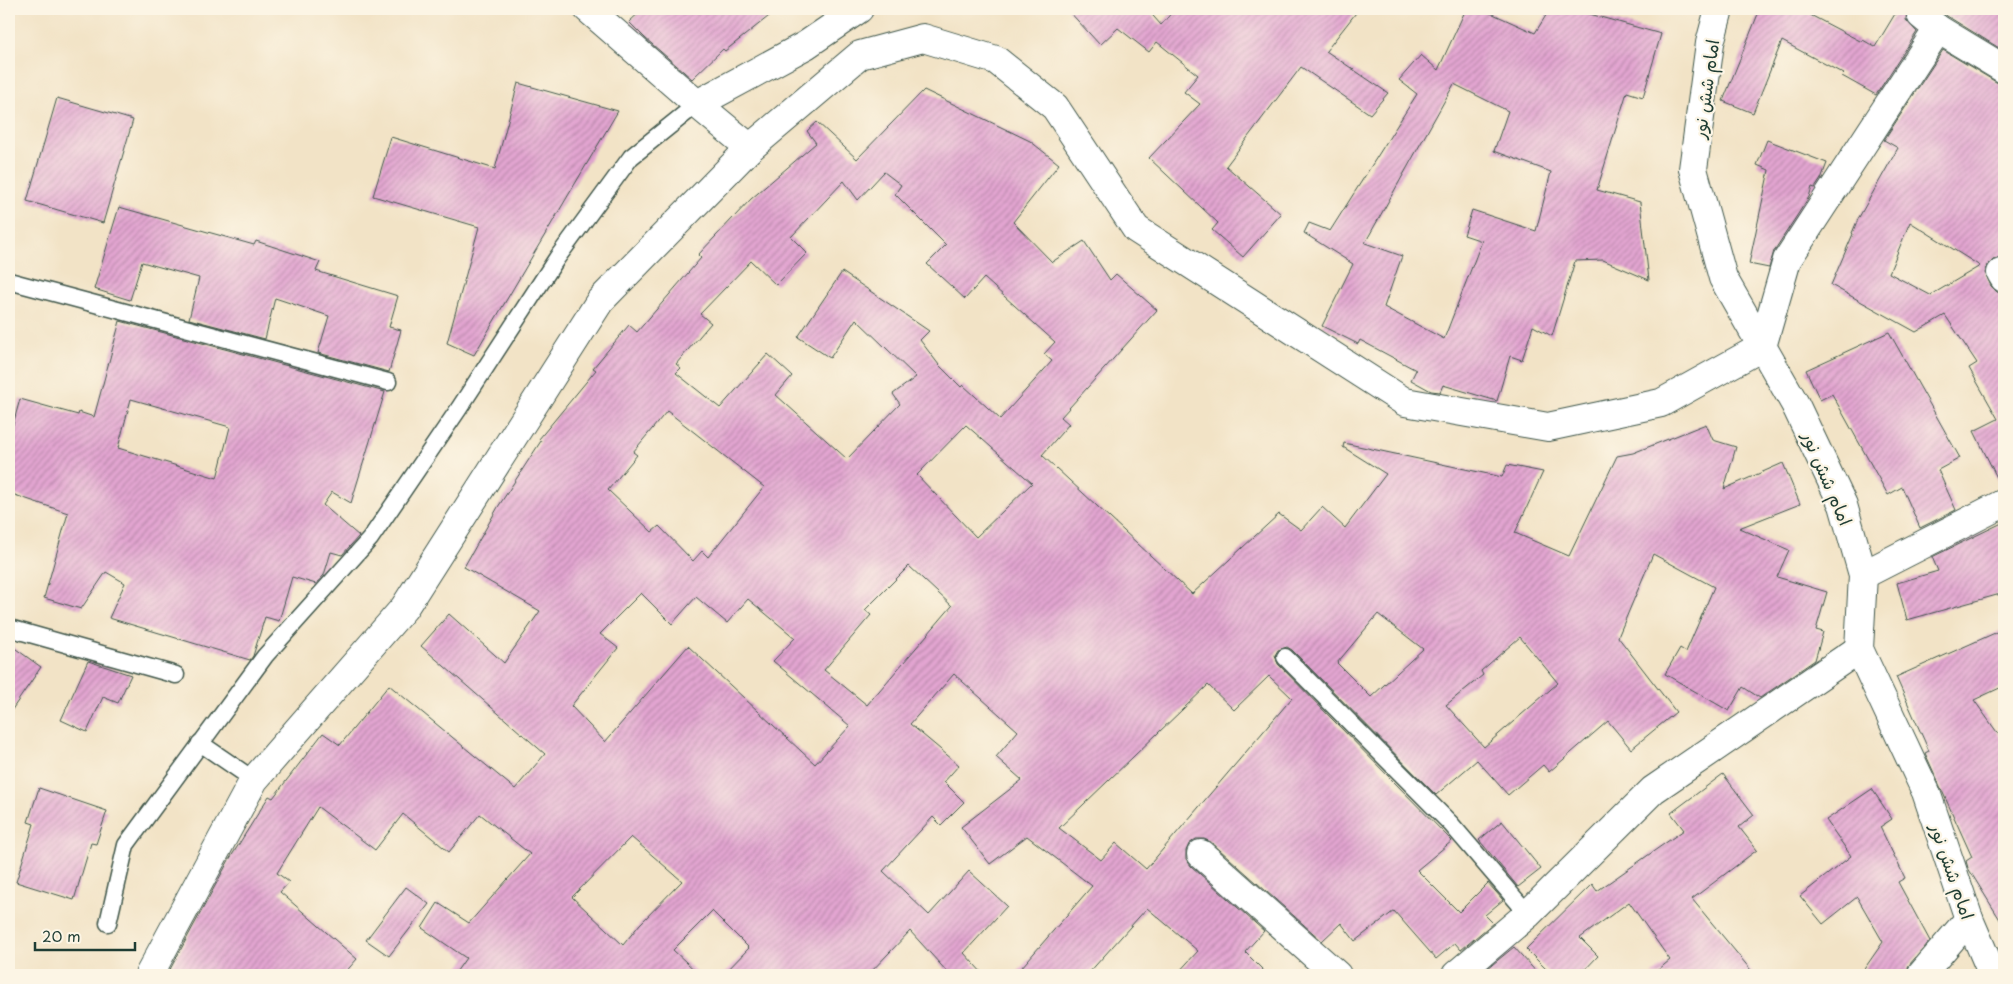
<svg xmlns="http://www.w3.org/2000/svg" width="2013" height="984" viewBox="0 0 2013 984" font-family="'Playpen Sans','Playpen Sans Arabic',sans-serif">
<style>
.building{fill:url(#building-hatch);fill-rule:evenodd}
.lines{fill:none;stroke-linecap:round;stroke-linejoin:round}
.service-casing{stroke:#3f564a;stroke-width:19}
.minor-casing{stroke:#3f564a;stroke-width:30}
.tertiary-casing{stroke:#3f564a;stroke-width:30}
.service{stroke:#fff;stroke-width:16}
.minor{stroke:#fff;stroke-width:28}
.tertiary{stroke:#fff;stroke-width:28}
.labels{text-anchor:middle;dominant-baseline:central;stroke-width:4.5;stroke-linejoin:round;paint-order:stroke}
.street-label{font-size:18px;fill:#1f3d34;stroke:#fcf5e5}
</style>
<defs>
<pattern id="building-hatch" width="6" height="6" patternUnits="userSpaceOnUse" patternTransform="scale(1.25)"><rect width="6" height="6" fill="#e3a5d1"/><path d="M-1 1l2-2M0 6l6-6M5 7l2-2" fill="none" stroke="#b788aa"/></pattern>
</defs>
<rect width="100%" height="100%" fill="#fcf5e5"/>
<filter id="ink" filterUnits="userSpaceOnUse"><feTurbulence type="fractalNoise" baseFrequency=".02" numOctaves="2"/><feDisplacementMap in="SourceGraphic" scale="10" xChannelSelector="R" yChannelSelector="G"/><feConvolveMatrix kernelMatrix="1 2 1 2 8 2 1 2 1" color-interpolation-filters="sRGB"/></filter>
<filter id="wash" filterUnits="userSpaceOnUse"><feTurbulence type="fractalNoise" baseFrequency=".0096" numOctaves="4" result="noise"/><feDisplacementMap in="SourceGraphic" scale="20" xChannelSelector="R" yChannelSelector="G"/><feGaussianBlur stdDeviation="1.12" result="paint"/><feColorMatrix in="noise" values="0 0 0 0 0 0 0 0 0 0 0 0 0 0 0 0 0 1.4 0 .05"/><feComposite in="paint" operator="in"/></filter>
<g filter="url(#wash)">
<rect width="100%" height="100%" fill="#f2e3c6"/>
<g id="blocks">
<g class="building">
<path d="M643,9H778L725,51L723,49L692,79L645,38L629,22Z"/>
<path d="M1067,9H1147L1161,25L1175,9H1359L1326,51L1388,93L1370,114L1301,67L1226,166L1281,214L1243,257L1212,230L1218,223L1149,158L1200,104L1184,92L1198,75L1157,42L1149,52L1118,28L1100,45Z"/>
<path d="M1466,9H1482L1535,33L1550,9H1572L1661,34L1643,97L1627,92L1597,190L1640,202L1649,280L1603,260L1575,261L1552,336L1533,326L1522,360L1510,356L1497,401L1443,385L1440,392L1431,391L1411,380L1416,370L1360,340L1358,344L1322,326L1353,264L1304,233L1309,223L1330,231L1417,94L1399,80L1421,55L1438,70ZM1454,84L1508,111L1494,151L1551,172L1536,231L1472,210L1464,235L1482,241L1444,339L1384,307L1402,256L1365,243Z"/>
<path d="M1760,9H1799L1862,42L1863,40L1875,47L1898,9H1907L1906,20L1917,32L1876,95L1842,76L1844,74L1782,41L1753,113L1723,101Z"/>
<path d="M1938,9H2004V51L1947,16Z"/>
<path d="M1943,50L1996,82L2004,85V255L1993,260L1988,265L1985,273L1991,286L1997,292L2004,294V487L2002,488L1974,431L1998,419L1969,368L1977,363L1945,315L1916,332L1831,285L1853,234L1852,233L1858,219L1898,148L1884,140ZM1910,222L1980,266L1931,295L1932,296L1889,273Z"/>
<path d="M518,83L618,111L474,355L447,343L479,227L373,196L391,137L495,169Z"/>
<path d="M924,90L1030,141L1059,164L1013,222L1052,262L1084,241L1110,280L1116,274L1157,310L1061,417L1069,424L1042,455L1192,594L1279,514L1301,530L1322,507L1345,528L1386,474L1343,447L1344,443L1502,477L1507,465L1543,472L1515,533L1569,556L1617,456L1633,453L1706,424L1713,440L1736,447L1724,489L1783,463L1800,504L1739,528L1789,550L1777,577L1827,592L1816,630L1823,632L1815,660L1760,698L1743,687L1729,711L1665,674L1680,648L1686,652L1714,587L1653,554L1618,637L1676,712L1631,749L1608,721L1549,772L1543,765L1508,795L1477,760L1436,795L1292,650L1287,647L1278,650L1275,655L1278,664L1452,841L1417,870L1459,912L1488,883L1503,900L1485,915L1493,923L1461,950L1455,943L1436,959L1394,911L1355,941L1341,923L1322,941L1211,842L1204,839H1196L1189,844L1186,851V859L1191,866L1264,931L1245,952L1268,975H1176L1198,951L1147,908L1087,975H1015L1092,886L1027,836L990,864L961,827L1022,780L996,757L1018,731L954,674L910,724L959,765L944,782L964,802L941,825L933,817L883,871L929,915L969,871L1007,906L964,953L984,975H950L910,931L868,975H723L749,948L712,911L673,950L700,975H454L466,958L422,928L438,903L469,923L530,854L480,814L449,852L403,814L375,850L318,807L277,873L289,882L280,892L357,959L343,975H167L229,860L269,796L273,798L323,733L340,745L389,685L515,789L545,754L421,646L449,614L504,663L540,611L464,567L498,507L541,441L539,439L596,370L593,368L629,325L637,332L701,258L698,255L751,199L816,143L807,131L817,122L857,159ZM884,172L901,185L895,194L946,245L927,264L965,299L984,278L1055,342L1044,354L1052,361L1000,419L963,385L961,387L939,365L920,340L929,331L842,272L798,337L830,358L856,319L916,377L893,394L900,404L847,459L776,395L792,376L768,354L720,408L676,373L681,368L676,364L711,323L700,314L751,261L776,285L807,253L791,237L844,181L858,200ZM667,411L764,487L708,557L702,551L693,561L659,526L652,532L608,490L637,455L633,452ZM966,425L1032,483L976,537L917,475ZM909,566L952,606L867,705L824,670L871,615L865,610ZM641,593L672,624L696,597L727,623L748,599L795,638L773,661L850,726L815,764L688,646L605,742L571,706L618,648L600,634ZM1378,614L1423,649L1371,697L1337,663ZM1520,637L1558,683L1484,747L1446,705L1483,675L1481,671ZM1269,676L1292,698L1146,869L1116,843L1101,860L1059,828L1208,685L1234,710ZM631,837L682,881L640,924L623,945L572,897Z"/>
<path d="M57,98L133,120L103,223L27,201Z"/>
<path d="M1767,140L1827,163L1821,179L1815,188L1812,187L1809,197L1774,251L1769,268L1749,264L1769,170L1757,165Z"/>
<path d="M119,207L254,245L256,241L320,262L316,271L398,296L389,327L401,330L389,372L318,353L329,316L275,298L265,339L189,319L199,278L142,262L130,300L94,289Z"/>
<path d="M120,321L385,392L351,503L332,492L323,505L359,536L342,555L331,552L324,575L316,584L292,577L279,621L265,617L253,656L250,660L109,618L125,583L106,572L81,609L44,598L68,513L9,493V439L20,399L78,415L79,412L94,417ZM131,399L230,427L217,478L118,448Z"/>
<path d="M1889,332L1960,458L1938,470L1956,510L1920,528L1902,487L1888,495L1832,394L1820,400L1806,370Z"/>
<path d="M2004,522V593L1907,620L1897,583L1938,571L1932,557Z"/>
<path d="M2004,629V686L1974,700L2004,742V926L1968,868L1966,861L1972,857L1925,753L1929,751L1896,677Z"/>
<path d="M9,644L41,667L9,714Z"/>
<path d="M88,661L131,675L118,703L103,697L87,732L61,720Z"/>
<path d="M1723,774L1754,815L1739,827L1757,850L1692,899L1755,975H1652L1670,960L1629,902L1580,938L1598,956L1580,975H1552L1526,949L1592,884L1597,891L1684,830L1671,813Z"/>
<path d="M39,788L107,811L96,844L91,843L74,900L16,882L34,824L28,822Z"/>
<path d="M1872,789L1892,819L1880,827L1905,878L1898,882L1930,941L1909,965L1906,975H1860L1883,942L1857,897L1823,924L1800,896L1851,856L1826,820Z"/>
<path d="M1502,821L1541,869L1518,887L1479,840Z"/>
<path d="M406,887L429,904L389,956L366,940Z"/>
<path d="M1514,947L1539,975H1484L1482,973Z"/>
</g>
</g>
</g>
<g filter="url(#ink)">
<use href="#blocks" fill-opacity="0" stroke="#3f564a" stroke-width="1"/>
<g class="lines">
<defs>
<g id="service">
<path d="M9,281L388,382"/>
<path d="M9,628L176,675"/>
<path d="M1285,657L1451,824L1528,914"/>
<path d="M200,743L254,780"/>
<path d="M108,923L126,845L265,656L370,539L458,410L557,258L631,157L697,104"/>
</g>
<g id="minor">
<path d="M588,9L697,104L806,45L859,9"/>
<path d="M1938,29L2004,69"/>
<path d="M697,104L750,148"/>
<path d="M2001,273L2004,278"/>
<path d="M1863,575L2004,503"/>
<path d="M1201,854L1337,975"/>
<path d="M149,975L254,780L404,608L600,301L750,148L860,55L923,38L996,60L1055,107L1136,229L1405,402L1548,427L1661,403L1762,347L1787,260L1938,29L1921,15L1923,9"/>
<path d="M1456,975L1528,914L1653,790L1859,649"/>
<path d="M1921,975L1969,919"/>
</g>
<path id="tertiary" d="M1719,9L1710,43L1693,169L1723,278L1795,404L1843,505L1863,575L1859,649L1926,792L1969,919L1993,975"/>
</defs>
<use href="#service" class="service-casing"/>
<use href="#minor" class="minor-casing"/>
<use href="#tertiary" class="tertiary-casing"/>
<use href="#service" class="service"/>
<use href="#minor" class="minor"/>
<use href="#tertiary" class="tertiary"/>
</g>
</g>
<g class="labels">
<g class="street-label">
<text transform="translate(1705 89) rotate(-82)">امام شش نور</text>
<text transform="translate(1828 478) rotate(67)">امام شش نور</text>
<text transform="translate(1953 871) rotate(71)">امام شش نور</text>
</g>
</g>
<rect width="2013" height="984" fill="none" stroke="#fcf5e5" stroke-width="30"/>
<path d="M35 942v8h100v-8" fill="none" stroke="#1f3d34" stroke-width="2.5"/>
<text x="42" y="942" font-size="15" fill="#1f3d34" stroke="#fcf5e5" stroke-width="4" paint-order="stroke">20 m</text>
</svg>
